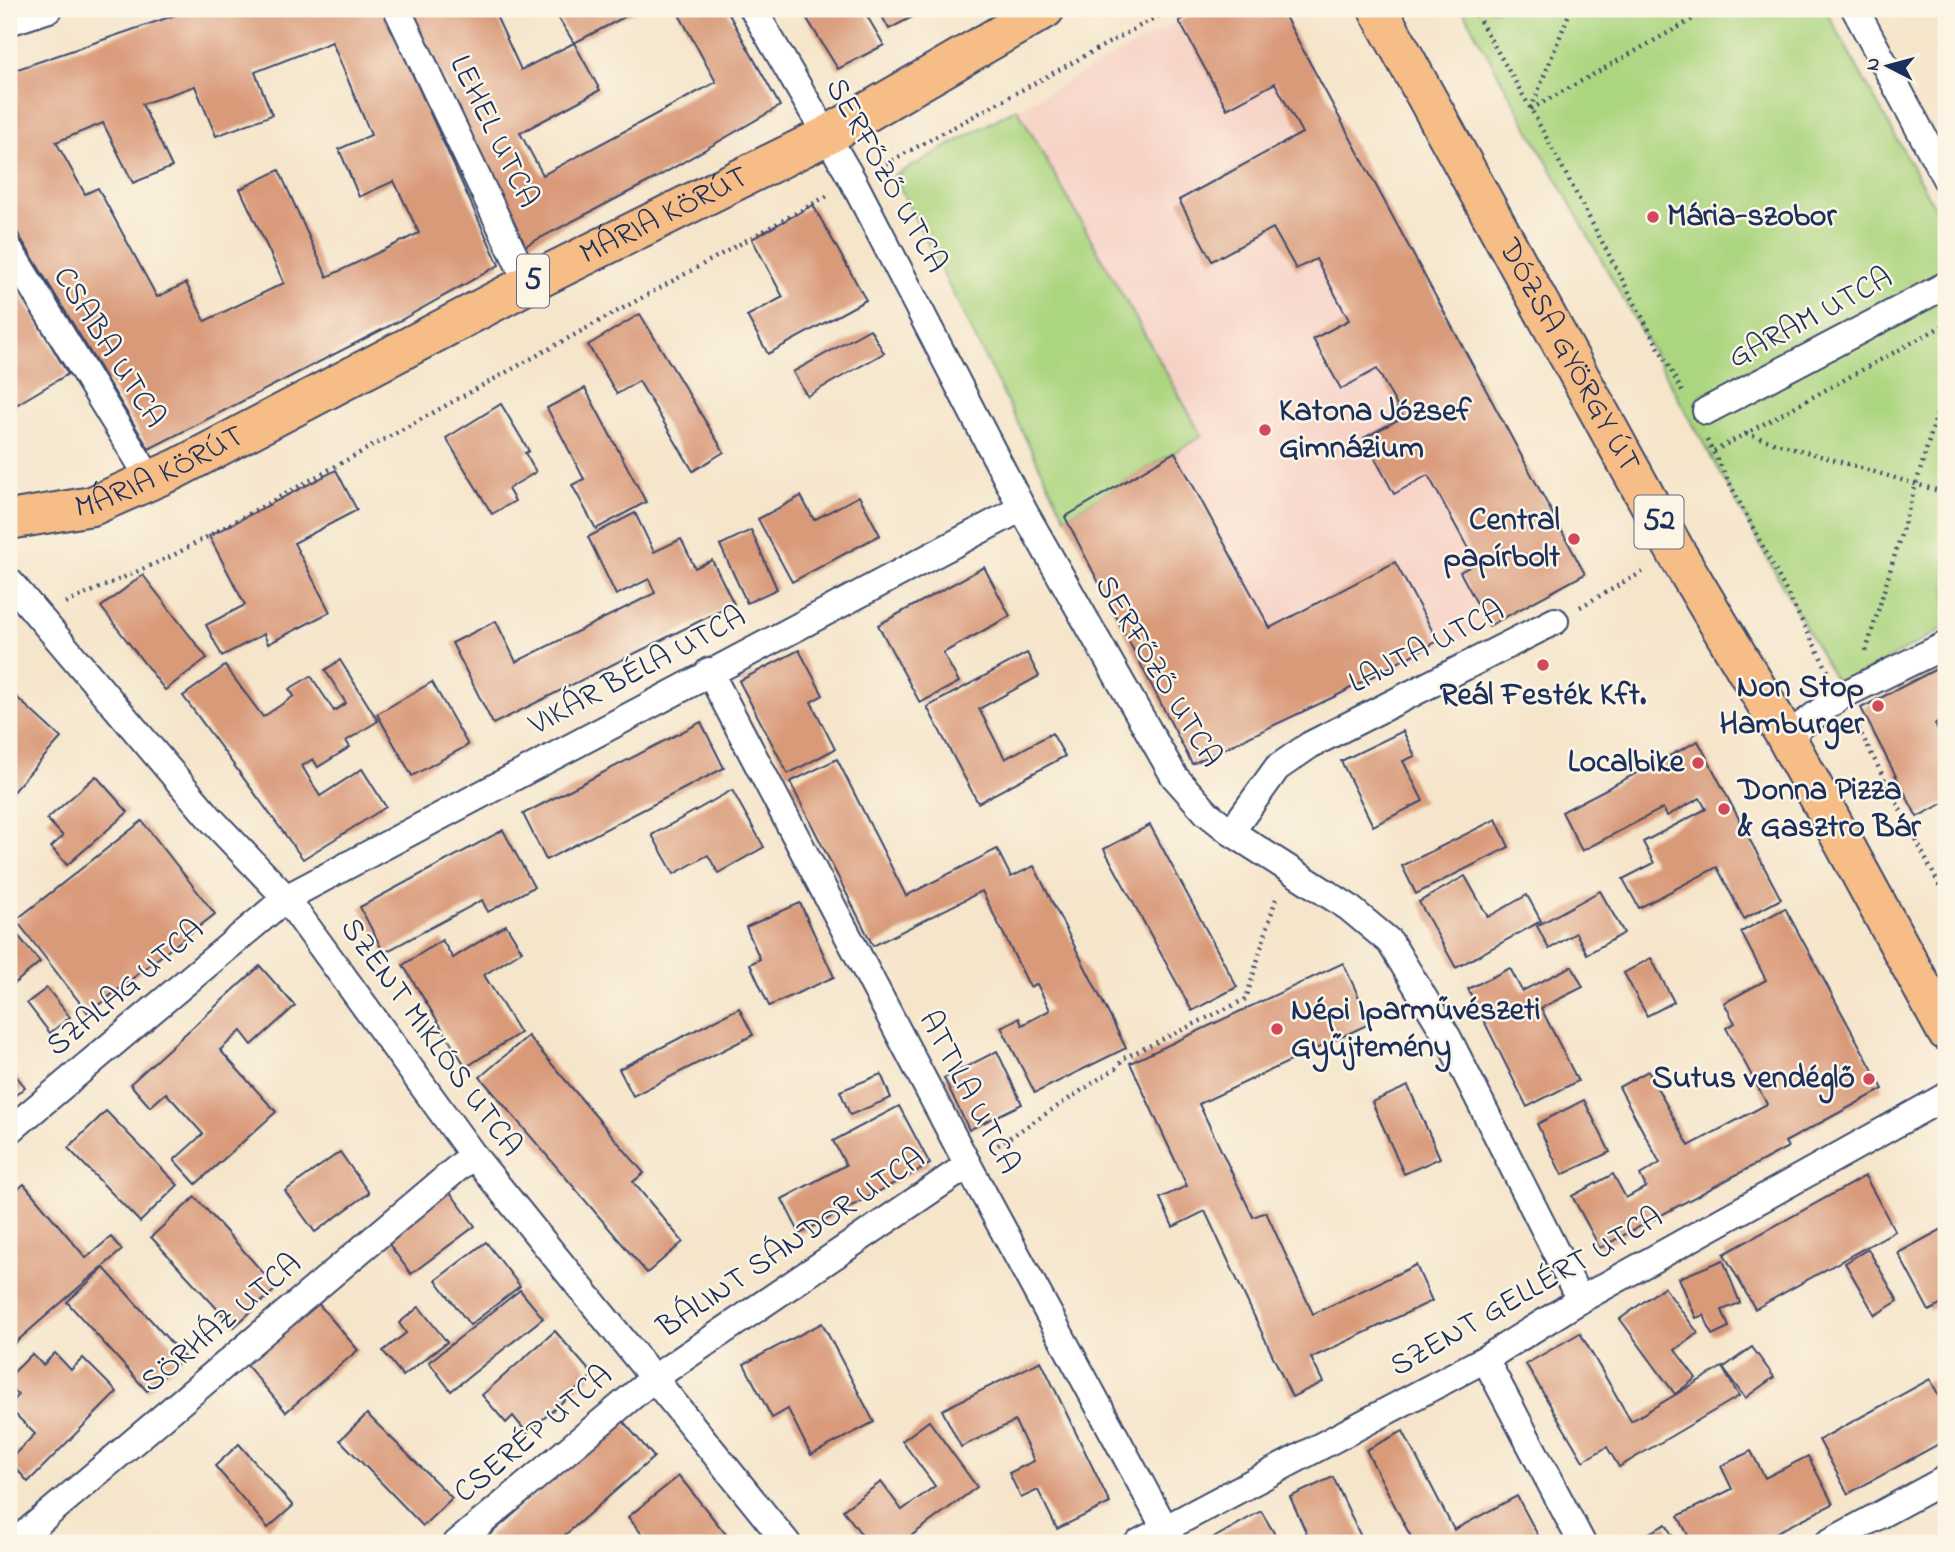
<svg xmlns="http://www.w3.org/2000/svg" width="1955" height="1552" viewBox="0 0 1955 1552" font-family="'Indie Flower',sans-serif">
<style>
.built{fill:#f7d1c6}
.green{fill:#acd580;stroke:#64826f;stroke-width:2}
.building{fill:#d99a79;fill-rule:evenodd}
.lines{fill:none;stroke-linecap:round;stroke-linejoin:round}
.street-casing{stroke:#3c4a6e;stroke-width:30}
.primary-casing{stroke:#3c4a6e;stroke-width:42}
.path{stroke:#3c4a6e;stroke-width:4.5;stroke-dasharray:2 5;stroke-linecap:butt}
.street{stroke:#fff;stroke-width:26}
.primary{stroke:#f6be86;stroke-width:38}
.poi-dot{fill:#d1495b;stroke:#fcf5e5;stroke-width:2.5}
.labels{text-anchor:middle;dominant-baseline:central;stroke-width:5;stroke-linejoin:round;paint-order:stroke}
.shield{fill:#fcf5e5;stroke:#5e6a86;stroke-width:2}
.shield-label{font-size:30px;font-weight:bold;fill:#1b2f5e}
.street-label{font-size:32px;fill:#1b2f5e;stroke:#fcf5e5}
.poi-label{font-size:32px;font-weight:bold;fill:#1b2f5e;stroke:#fcf5e5;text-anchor:start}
</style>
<rect width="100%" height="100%" fill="#fcf5e5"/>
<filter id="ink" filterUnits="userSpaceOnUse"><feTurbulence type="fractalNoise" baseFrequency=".0143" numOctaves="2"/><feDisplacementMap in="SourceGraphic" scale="14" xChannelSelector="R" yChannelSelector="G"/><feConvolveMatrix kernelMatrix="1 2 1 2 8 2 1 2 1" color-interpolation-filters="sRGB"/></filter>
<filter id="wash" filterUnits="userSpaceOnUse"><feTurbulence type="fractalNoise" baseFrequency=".00686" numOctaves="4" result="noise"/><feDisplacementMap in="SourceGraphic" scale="28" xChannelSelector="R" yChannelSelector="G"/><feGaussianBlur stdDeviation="1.57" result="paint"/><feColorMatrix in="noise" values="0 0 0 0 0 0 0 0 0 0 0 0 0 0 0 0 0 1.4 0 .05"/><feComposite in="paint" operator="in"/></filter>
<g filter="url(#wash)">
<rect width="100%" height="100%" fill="#f5e5cb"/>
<path class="built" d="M1200,9H1281L1585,574L1489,626L1193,767L894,176Z"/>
<g class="green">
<path d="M1462,9H1825L1946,228V627L1839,687Z"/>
<path d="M1017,108L1202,436L1065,517L894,176Z"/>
</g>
<g id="blocks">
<g class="building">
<path d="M193,9H383L499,265L401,320L149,449L9,219V72ZM332,42L371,135L339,149L359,197L394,181L419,233L327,277L279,170L240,189L284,283L205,321L186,283L157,297L98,188L85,194L56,142L103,123L133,183L172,167L142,104L195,86L216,136L272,115L255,72Z"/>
<path d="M410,9H493L521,70L574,43L553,9H640L574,43L600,90L520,133L543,175L716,82L676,9H726L780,106L654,179L525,246Z"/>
<path d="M801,9H863L884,45L838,69Z"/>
<path d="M878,9H928L889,29Z"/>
<path d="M1200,9H1281L1585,574L1489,626L1460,572L1476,563L1428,475L1394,494L1364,438L1403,417L1377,369L1341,389L1313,339L1349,320L1316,259L1296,269L1273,228L1212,261L1179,200L1302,133L1275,83L1227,109L1179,21Z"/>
<path d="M813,205L866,300L768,354L747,316L783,297L752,239Z"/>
<path d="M9,274L68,374L9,409Z"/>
<path d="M640,314L724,452L693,471L639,381L617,394L588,345Z"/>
<path d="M870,329L884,353L807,396L793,372Z"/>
<path d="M585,388L646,502L596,529L572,485L584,479L547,408Z"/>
<path d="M501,404L529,451L525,453L536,472L508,489L515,501L492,514L446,438Z"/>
<path d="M1175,452L1270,628L1395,562L1438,641L1338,695L1192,764L1065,517Z"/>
<path d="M336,470L357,510L294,543L330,612L268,644L264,634L222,656L206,625L245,605L209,536Z"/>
<path d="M801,496L814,520L859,496L880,535L792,582L758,519Z"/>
<path d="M635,513L654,552L681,539L695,568L712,560L734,604L493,724L452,643L496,621L516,662L655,593L649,579L616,595L588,537Z"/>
<path d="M751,530L777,589L747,603L720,545Z"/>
<path d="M984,567L1010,616L943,653L959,682L920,703L878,625Z"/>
<path d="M143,575L207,658L165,690L101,607Z"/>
<path d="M799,650L823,695L811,702L835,749L788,774L739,681Z"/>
<path d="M1027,653L1039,676L979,709L1005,759L1052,733L1065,756L978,803L927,707Z"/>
<path d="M340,660L378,721L346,741L350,747L318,767L313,759L302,766L320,796L362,769L386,807L303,859L183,696L225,666L263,717L294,696L289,689L311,676L334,711L346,703L325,670Z"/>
<path d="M1946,664V718L1935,724L1946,747V802L1917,817L1861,708Z"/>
<path d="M432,682L468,745L412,776L377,714Z"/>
<path d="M11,692L61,738L9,796V694Z"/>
<path d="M701,722L724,768L546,860L523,814Z"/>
<path d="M1403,731L1415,756L1403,761L1423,801L1373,826L1341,761Z"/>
<path d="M1698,741L1781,899L1744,919L1717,867L1639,908L1623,879L1654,863L1643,842L1706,809L1700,798L1667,816L1663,808L1582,851L1562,812Z"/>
<path d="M837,759L906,896L997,849L1011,877L1034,866L1126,1048L1035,1093L1001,1027L1019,1018L1022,1025L1050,1010L1037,984L1030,987L982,891L873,946L790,782Z"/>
<path d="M96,776L128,812L67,865L51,847L63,836L47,819Z"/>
<path d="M732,790L764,847L718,873L708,855L674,874L652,835Z"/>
<path d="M1496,819L1509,847L1416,894L1402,866Z"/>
<path d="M142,821L215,914L88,1013L16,920Z"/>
<path d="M1150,825L1237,987L1192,1011L1104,849Z"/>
<path d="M503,830L534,887L488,912L482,900L384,953L360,907Z"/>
<path d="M1465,876L1488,917L1527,895L1541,921L1456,968L1419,902Z"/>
<path d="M1600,891L1624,933L1587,954L1576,933L1549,949L1537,926Z"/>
<path d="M800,903L834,977L769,1006L750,964L760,959L746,927Z"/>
<path d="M1785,908L1883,1089L1785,1142L1788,1147L1600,1248L1572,1196L1613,1174L1626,1198L1646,1187L1640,1175L1660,1163L1619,1087L1648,1071L1689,1146L1767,1104L1726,1028L1735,1023L1724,1003L1766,980L1741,932Z"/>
<path d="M506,925L522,951L484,975L520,1033L466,1067L403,965L442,940L453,958Z"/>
<path d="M16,933L40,962L9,988V939Z"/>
<path d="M1651,958L1674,1002L1647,1016L1624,973Z"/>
<path d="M1343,963L1371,1023L1199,1104L1253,1217L1266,1212L1313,1314L1416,1265L1432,1301L1311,1358L1323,1382L1292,1397L1205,1211L1173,1227L1160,1198L1187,1186L1130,1063Z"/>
<path d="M260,966L295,1006L252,1045L241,1031L220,1050L276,1112L196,1184L174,1160L203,1134L166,1093L150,1107L130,1084Z"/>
<path d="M1572,966L1583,987L1541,1008L1578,1081L1527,1107L1468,989L1510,968L1522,991Z"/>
<path d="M47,988L70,1017L50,1033L27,1003Z"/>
<path d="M739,1008L753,1035L633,1096L619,1069Z"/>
<path d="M528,1036L644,1173L633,1182L683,1242L647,1273L480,1077Z"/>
<path d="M997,1051L1022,1104L969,1130L944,1078Z"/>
<path d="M9,1067L25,1087L9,1101Z"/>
<path d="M881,1074L891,1098L850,1115L840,1091Z"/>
<path d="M1408,1086L1440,1158L1404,1174L1372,1102Z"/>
<path d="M1584,1100L1610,1152L1562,1175L1537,1124Z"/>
<path d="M899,1106L930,1164L800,1234L782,1199L846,1165L833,1141Z"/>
<path d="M106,1111L178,1185L140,1222L68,1148Z"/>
<path d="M340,1152L369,1193L315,1232L285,1191Z"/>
<path d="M1865,1176L1895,1231L1755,1309L1724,1254Z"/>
<path d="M24,1184L86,1258L111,1237L122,1250L9,1348V1197Z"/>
<path d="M449,1191L475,1226L411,1274L386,1240Z"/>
<path d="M195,1197L277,1288L234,1327L151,1237Z"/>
<path d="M1946,1227V1302L1929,1311L1898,1253Z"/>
<path d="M486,1242L520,1286L470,1325L436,1280Z"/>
<path d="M1868,1249L1898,1301L1875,1315L1845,1263Z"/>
<path d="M1723,1260L1740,1303L1722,1310L1729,1327L1712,1335L1704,1315L1696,1318L1679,1278Z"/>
<path d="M104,1268L184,1357L147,1391L67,1302Z"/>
<path d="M1664,1287L1698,1333L1675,1350L1696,1378L1675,1394L1620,1319Z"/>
<path d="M520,1290L543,1318L451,1391L429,1362Z"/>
<path d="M316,1301L358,1350L286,1412L245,1363Z"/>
<path d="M419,1307L447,1342L403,1376L383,1351L406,1333L399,1323Z"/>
<path d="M822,1323L874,1422L811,1455L788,1409L772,1418L744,1364Z"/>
<path d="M555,1331L593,1375L527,1433L513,1416L506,1423L482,1395Z"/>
<path d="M1580,1333L1631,1421L1722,1367L1739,1396L1619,1467L1607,1447L1583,1461L1526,1364Z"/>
<path d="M1752,1347L1774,1377L1745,1398L1723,1368Z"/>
<path d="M55,1353L71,1370L83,1358L117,1392L28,1482L9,1460L35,1434L9,1408L18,1395L9,1386V1377L32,1354L43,1365Z"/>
<path d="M1041,1361L1110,1503L1057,1529L1038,1490L1021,1498L1009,1473L1034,1461L1015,1421L961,1447L942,1410Z"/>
<path d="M1930,1379L1946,1409V1440L1848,1494L1819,1440Z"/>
<path d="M367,1414L452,1498L423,1526L340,1440Z"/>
<path d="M622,1420L654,1457L556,1543H492L487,1537Z"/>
<path d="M929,1421L977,1487L907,1539L910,1543H868L843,1510L881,1482L902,1510L935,1486L902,1441Z"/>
<path d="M1403,1431L1454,1530L1517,1496L1542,1543H1414L1366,1450Z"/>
<path d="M239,1444L293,1506L268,1528L215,1466Z"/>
<path d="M1751,1451L1765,1478L1808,1456L1833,1504L1755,1543H1692L1678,1516L1732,1489L1721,1466Z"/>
<path d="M679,1476L733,1543H649L628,1517Z"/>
<path d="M1333,1477L1362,1539L1352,1543H1311L1290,1497Z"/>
<path d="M1261,1511L1280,1543H1205Z"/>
<path d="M1666,1524L1676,1543H1630Z"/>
</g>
</g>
</g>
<g filter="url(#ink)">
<use href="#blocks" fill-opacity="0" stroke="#3c4a6e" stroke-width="2"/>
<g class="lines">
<defs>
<g id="street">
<path d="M397,9L528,284"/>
<path d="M753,9L853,181L1022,508L1174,776L1207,813L1231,832L1348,907L1390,942L1448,1038L1580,1300"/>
<path d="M1855,9L1946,179"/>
<path d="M9,22L49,9"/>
<path d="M9,249L151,481"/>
<path d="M1706,411L1946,285"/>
<path d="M9,581L209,817L286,898L473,1155L787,1543"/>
<path d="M709,671L968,1165L1173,1543"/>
<path d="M1786,737L1841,696L1946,645"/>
<path d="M1231,832L1277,768L1310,745L1555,621"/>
<path d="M9,1131L286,898L1022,508"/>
<path d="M1485,1359L1582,1543"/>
<path d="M14,1543L473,1155"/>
<path d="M457,1543L654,1378L968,1165"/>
<path d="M1138,1543L1485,1359L1580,1300L1946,1096"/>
<path d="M1828,1543L1946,1479"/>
</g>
<g id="primary">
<path id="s1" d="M1378,9L1676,552L1786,737L1946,1031"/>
<path id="s2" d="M9,520L92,506L176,469L528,284L826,136L1045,9"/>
</g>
</defs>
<use href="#street" class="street-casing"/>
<use href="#primary" class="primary-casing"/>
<g class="path">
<path d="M1473,9L1531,109L1684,395"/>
<path d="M1531,109L1711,9"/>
<path d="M1531,109L1571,9"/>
<path d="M880,167L1171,9"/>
<path d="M1746,434L1946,493"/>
<path d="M1707,440L1828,671"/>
<path d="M1714,451L1946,324"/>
<path d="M66,603L172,556L829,195"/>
<path d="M1580,607L1646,570"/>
<path d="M1866,651L1946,384"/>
<path d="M1855,722L1946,898"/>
<path d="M992,1149L1116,1068L1124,1058L1246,999L1277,895"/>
</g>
<use href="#street" class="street"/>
<use href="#primary" class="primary"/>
</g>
</g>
<g class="poi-dot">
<circle cx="1653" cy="217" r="7"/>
<circle cx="1265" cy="430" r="7"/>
<circle cx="1574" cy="539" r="7"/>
<circle cx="1543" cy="665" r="7"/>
<circle cx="1878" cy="706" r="7"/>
<circle cx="1698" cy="763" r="7"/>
<circle cx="1724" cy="809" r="7"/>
<circle cx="1277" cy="1029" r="7"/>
<circle cx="1869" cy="1079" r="7"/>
</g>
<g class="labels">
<g class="shield">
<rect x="517" y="254.5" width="32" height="53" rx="5"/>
<rect x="1634.5" y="495.5" width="49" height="53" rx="5"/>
</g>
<g class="shield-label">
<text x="533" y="281">5</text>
<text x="1659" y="522">52</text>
</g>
<g class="street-label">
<text transform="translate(493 132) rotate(64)">LEHEL UTCA</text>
<text transform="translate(885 176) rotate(61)">SERFŐZŐ UTCA</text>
<text stroke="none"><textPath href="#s2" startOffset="726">MÁRIA KÖRÚT</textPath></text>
<text transform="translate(1811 319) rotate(-28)">GARAM UTCA</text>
<text transform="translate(108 348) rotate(58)">CSABA UTCA</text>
<text stroke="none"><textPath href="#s1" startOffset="396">DÓZSA GYÖRGY ÚT</textPath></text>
<text stroke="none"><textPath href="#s2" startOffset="159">MÁRIA KÖRÚT</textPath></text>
<text transform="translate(1427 648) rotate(-27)">LAJTA UTCA</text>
<text transform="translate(638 672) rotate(-28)">VIKÁR BÉLA UTCA</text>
<text transform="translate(1157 672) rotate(59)">SERFŐZŐ UTCA</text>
<text transform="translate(126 989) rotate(-40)">SZALAG UTCA</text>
<text transform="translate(430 1038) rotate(54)">SZENT MIKLÓS UTCA</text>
<text transform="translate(968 1093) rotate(62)">ATTILA UTCA</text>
<text transform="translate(792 1244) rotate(-34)">BÁLINT SÁNDOR UTCA</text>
<text transform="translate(1527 1293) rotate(-30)">SZENT GELLÉRT UTCA</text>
<text transform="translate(222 1324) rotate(-40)">SÖRHÁZ UTCA</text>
<text transform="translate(534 1435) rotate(-40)">CSERÉP UTCA</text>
</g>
<g class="poi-label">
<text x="1667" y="217">Mária-szobor</text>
<text x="1279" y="412">Katona József<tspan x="1279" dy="37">Gimnázium</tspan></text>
<text x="1560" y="521" text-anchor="end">Central<tspan x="1560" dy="37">papírbolt</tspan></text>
<text x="1864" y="688" text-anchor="end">Non Stop<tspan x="1864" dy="37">Hamburger</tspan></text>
<text x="1543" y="696" text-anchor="middle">Reál Festék Kft.</text>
<text x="1684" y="763" text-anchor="end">Localbike</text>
<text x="1738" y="791">Donna Pizza<tspan x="1738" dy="37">&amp; Gasztro Bár</tspan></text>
<text x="1291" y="1011">Népi Iparművészeti<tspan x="1291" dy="37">Gyűjtemény</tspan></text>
<text x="1855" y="1079" text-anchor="end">Sutus vendéglő</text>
</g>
</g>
<rect width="1955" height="1552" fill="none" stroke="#fcf5e5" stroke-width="35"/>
<g transform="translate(1888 66) rotate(276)" stroke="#fcf5e5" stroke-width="5" paint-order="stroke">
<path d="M0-5L12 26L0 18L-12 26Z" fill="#1b2f5e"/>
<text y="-10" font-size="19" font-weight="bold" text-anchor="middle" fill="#1b2f5e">N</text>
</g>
</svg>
